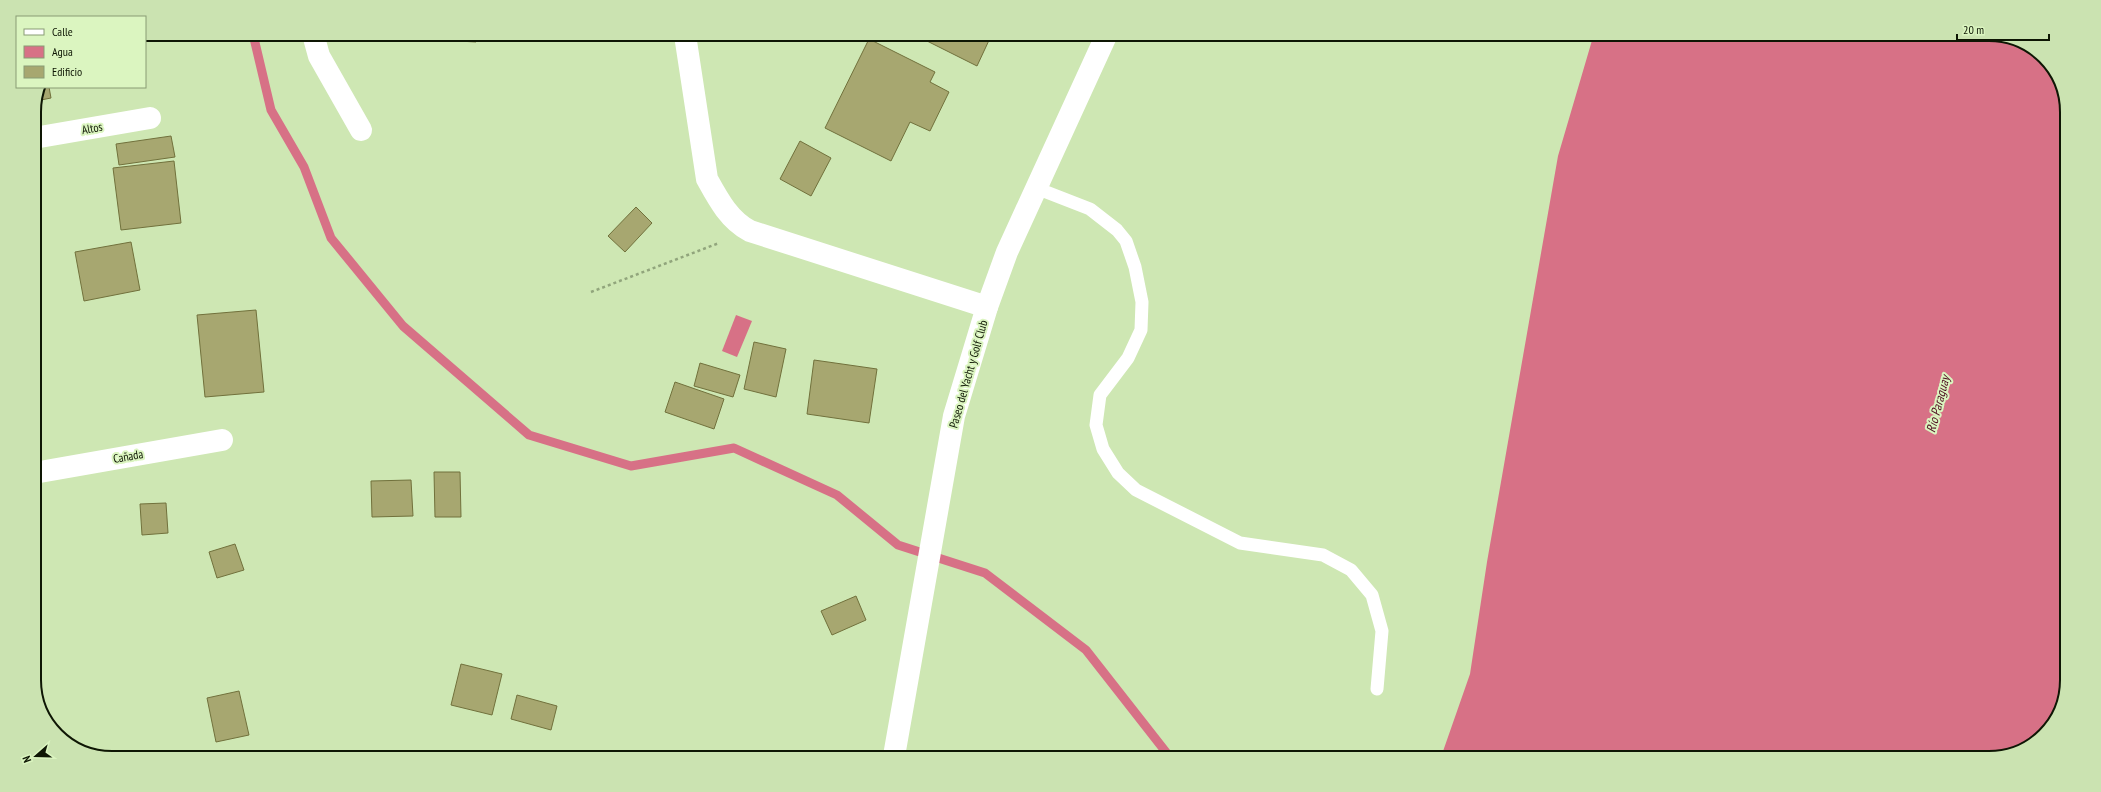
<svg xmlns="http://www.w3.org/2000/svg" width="2101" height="792" viewBox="0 0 2101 792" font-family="'PT Sans Narrow',sans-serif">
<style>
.water{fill:#d77186}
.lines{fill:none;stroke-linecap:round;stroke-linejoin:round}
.stream{stroke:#d77186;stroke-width:9}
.building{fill:#a7a770;stroke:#71713c}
.path{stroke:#91a57c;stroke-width:2.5;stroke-dasharray:3 3;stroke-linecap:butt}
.lane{stroke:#fff;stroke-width:13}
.street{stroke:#fff;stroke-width:22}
.secondary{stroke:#fff;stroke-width:22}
.labels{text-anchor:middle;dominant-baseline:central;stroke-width:4;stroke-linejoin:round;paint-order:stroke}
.street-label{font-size:12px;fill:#0e1604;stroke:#dbf5c0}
.water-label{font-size:13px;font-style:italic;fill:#4e0d20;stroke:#dbf5c0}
.rim{fill:none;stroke:#0e1604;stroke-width:2}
</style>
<rect width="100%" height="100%" fill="#cee7b3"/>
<g class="water">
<path d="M1593,37L2014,38L2051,65L2067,107L2063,705L2036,742L1989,758L1441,757L1470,674L1487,562L1558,156Z"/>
<path d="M736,315L752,321L737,357L722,351Z"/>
</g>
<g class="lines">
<path class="stream" d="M253,34L271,110L304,167L331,238L403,326L529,435L631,466L734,448L837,495L898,545L985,573L1086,650L1169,756"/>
</g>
<g class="building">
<path d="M423,35H476V42L423,39Z"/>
<path d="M917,36H991L977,66Z"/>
<path d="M869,39L935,72L930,82L949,92L930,131L910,122L891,161L825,128Z"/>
<path d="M39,87H49L51,98L36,101Z"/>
<path d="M171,136L175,157L119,165L116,144Z"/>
<path d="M800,141L831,158L811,196L780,179Z"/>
<path d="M174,161L181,223L121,230L113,168Z"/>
<path d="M636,207L652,223L625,252L608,236Z"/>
<path d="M131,242L140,290L84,301L75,252Z"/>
<path d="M256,310L264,392L205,397L197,315Z"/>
<path d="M754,342L786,349L776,397L744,389Z"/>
<path d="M814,360L877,369L869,423L807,414Z"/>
<path d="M700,363L740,375L733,397L694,386Z"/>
<path d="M675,382L724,399L714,429L665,412Z"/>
<path d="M434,472H460L461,517H435Z"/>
<path d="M411,480L413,516L372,517L371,481Z"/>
<path d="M166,503L168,533L142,535L140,504Z"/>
<path d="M235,544L244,570L217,578L209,552Z"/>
<path d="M856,596L866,620L832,635L821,611Z"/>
<path d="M461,664L502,674L492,715L451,705Z"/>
<path d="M239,691L249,735L216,742L207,698Z"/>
<path d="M517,695L557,706L551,730L511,719Z"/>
</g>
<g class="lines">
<path class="path" d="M591,292L719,243"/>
<path class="lane" d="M1036,188L1090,209L1117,230L1126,241L1135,267L1142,302L1141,330L1128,358L1100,395L1096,425L1103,449L1118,473L1136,490L1240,543L1323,555L1351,570L1372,595L1382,631L1377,689"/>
<g class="street">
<path d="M313,34L319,56L361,130"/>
<path d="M685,35L707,179C718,199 729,220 750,231L987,307"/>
<path d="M34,138L150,118"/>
<path d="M34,473L222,440"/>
</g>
<path class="secondary" d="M894,756L954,416L987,307L1007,252L1106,36"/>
</g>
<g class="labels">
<g class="street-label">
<text transform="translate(92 128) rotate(-10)">Altos</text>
<text transform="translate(968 374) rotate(-74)">Paseo del Yacht y Golf Club</text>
<text transform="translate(128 456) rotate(-10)">Cañada</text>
</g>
<g class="water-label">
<text transform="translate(1938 404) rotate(-75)">Río Paraguay</text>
</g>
</g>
<path d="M0 0H2101V792H0ZM112 41H1989A71 71 0 0 1 2060 112V680A71 71 0 0 1 1989 751H112A71 71 0 0 1 41 680V112A71 71 0 0 1 112 41Z" fill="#cbe3b1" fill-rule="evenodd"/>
<path class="rim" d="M112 41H1989A71 71 0 0 1 2060 112V680A71 71 0 0 1 1989 751H112A71 71 0 0 1 41 680V112A71 71 0 0 1 112 41Z"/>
<rect x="16" y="16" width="130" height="72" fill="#dbf5c0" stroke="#899c75"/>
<rect x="24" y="29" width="20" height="6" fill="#ffffff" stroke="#899c75"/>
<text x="52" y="36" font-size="12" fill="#0e1604">Calle</text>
<rect x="24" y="46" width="20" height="12" fill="#d77186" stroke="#899c75"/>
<text x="52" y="56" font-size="12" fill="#0e1604">Agua</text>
<rect x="24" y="66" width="20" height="12" fill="#a7a770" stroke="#899c75"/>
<text x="52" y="76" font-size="12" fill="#0e1604">Edificio</text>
<g transform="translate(36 756) rotate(250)" stroke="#dbf5c0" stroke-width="3" paint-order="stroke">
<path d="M0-3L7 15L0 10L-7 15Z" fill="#0e1604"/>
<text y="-6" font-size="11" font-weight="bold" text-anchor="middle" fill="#0e1604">N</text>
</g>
<path d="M1957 34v6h92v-6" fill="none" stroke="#0e1604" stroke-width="2"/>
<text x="1963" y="34" font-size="12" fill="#0e1604" stroke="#dbf5c0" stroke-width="3" paint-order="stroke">20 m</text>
</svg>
